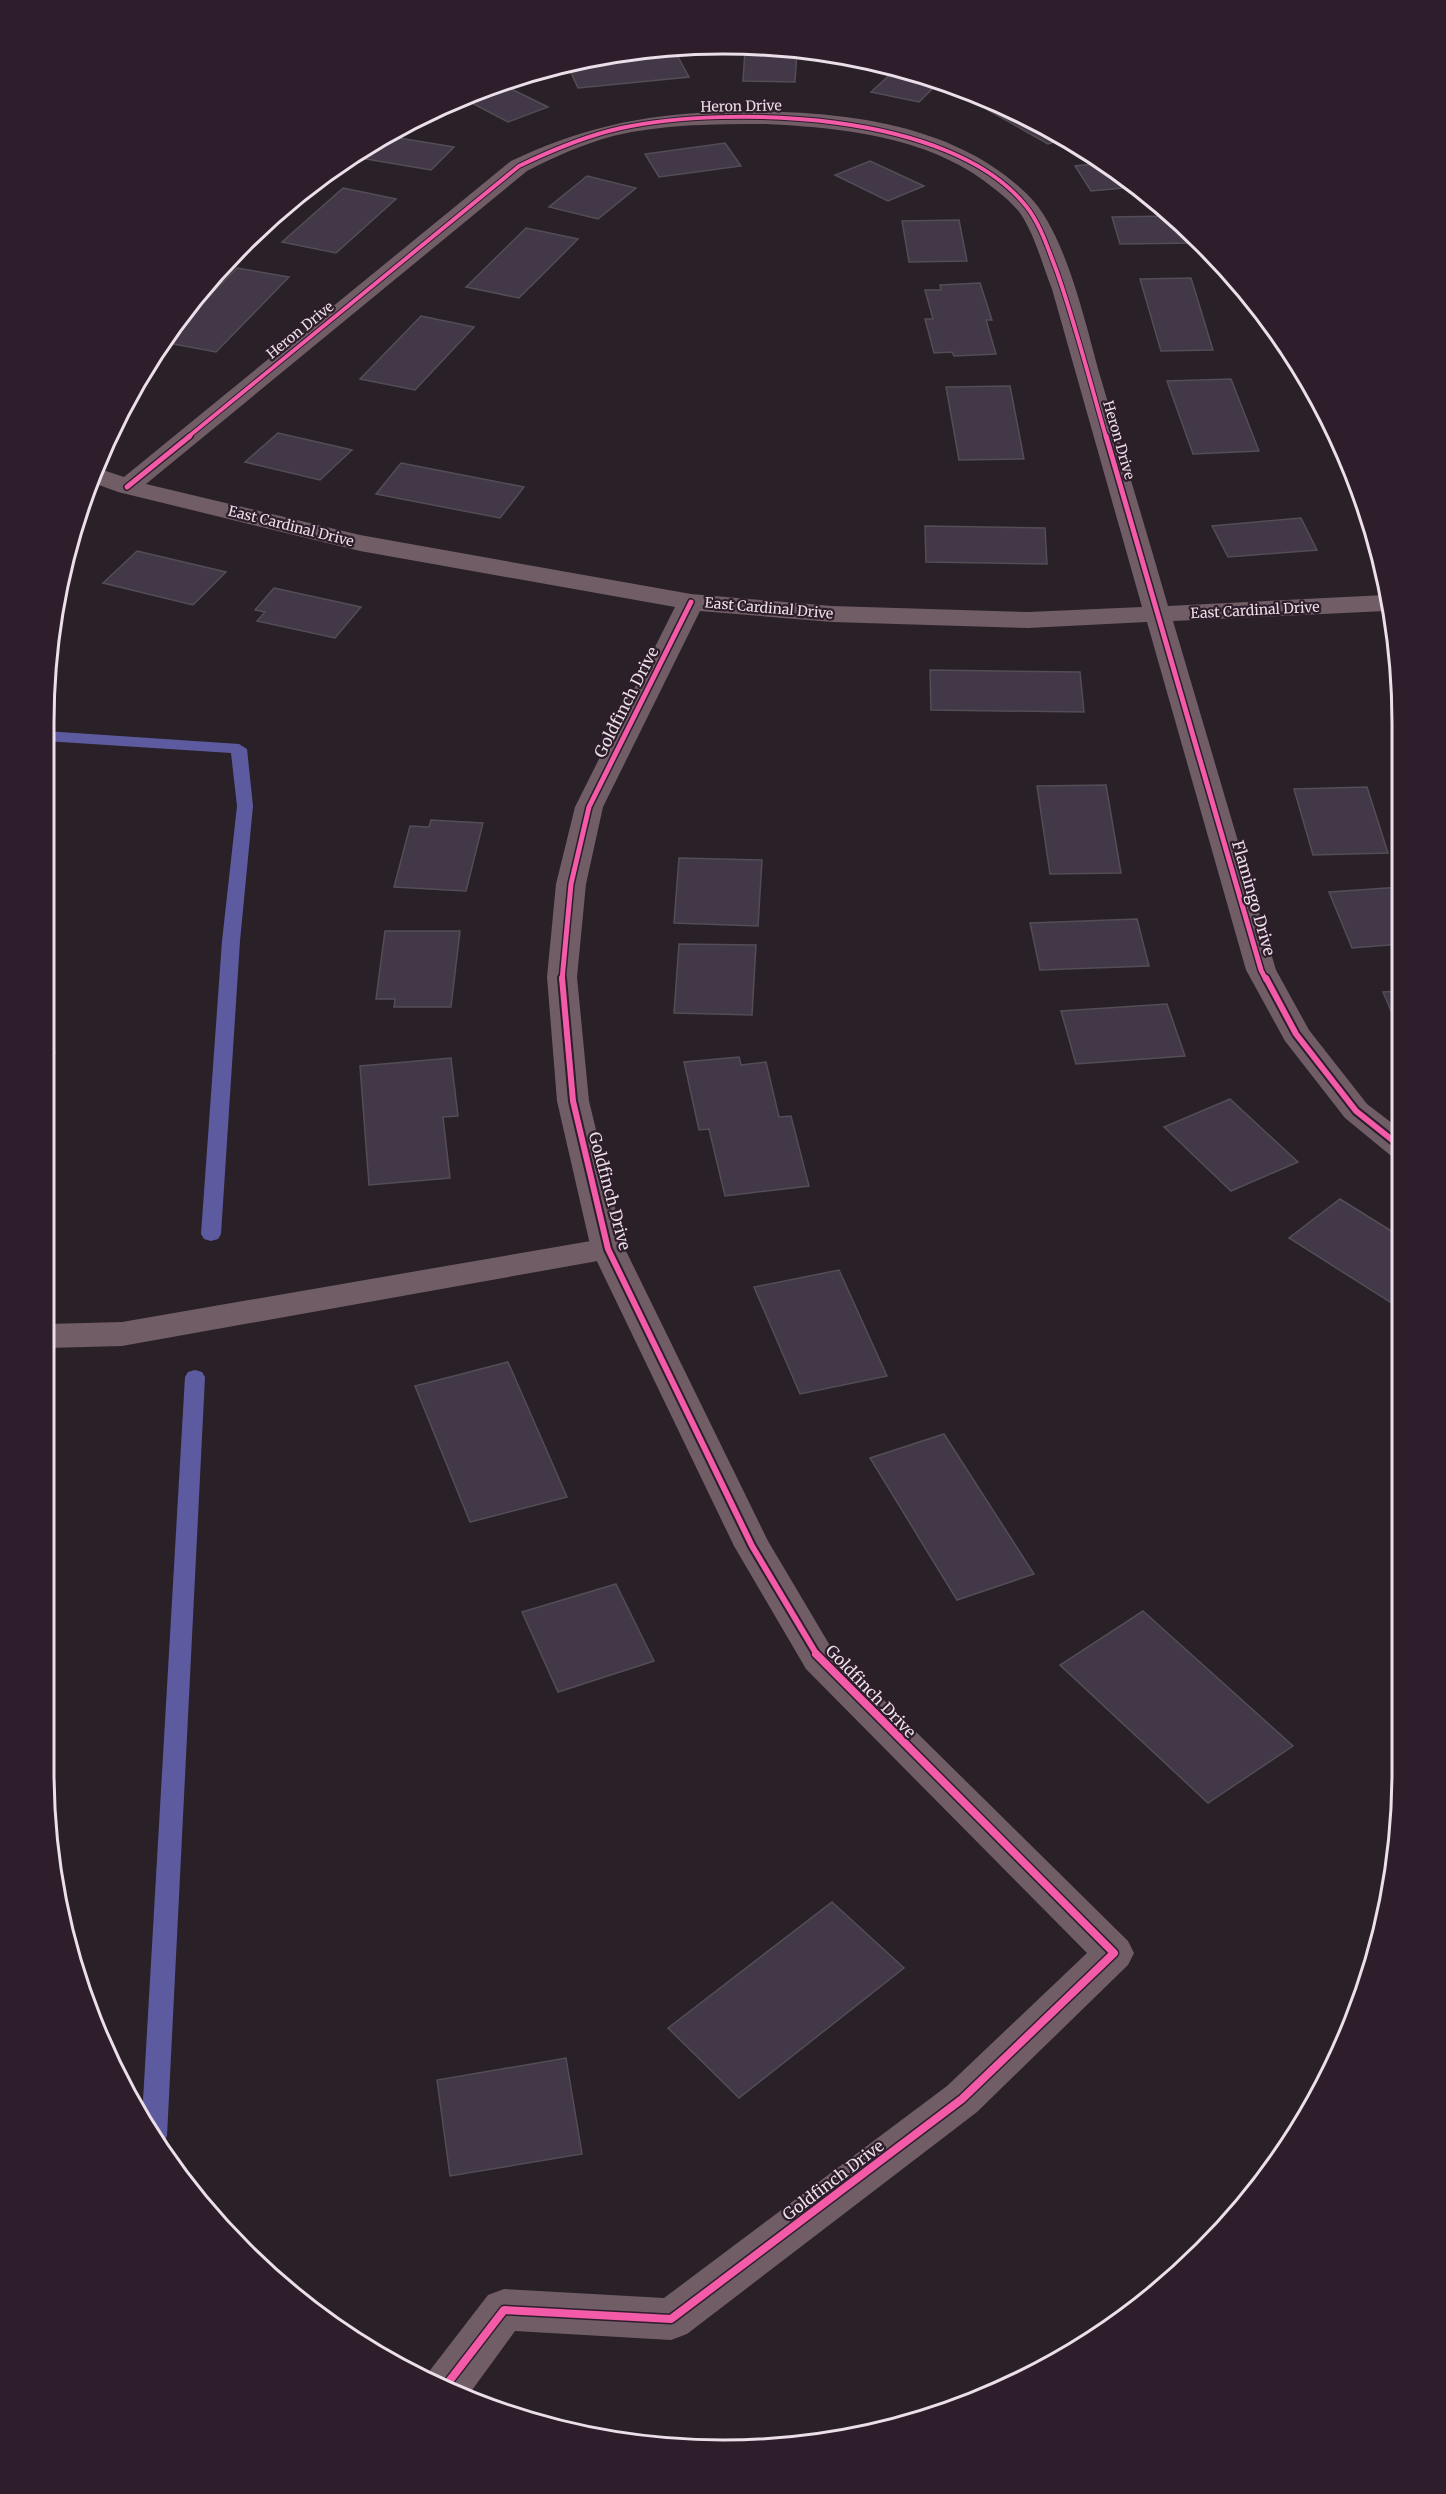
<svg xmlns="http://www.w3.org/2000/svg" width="1446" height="2494" viewBox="0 0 1446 2494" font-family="Merriweather,serif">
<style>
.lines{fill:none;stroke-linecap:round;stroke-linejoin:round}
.stream{fill:#5d5b9f;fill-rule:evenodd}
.building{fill:#433848;stroke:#544d55;stroke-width:1.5}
.lane{fill:#705d65;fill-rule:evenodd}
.street{fill:#705d65;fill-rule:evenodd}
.cycleway-far3-casing{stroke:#2e1d2b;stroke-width:6}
.cycleway-far2-casing{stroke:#2e1d2b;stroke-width:8}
.cycleway-far1-casing{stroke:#2e1d2b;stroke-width:10}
.cycleway-casing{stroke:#2e1d2b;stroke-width:11}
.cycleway-far3{stroke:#f35aa7;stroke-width:4}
.cycleway-far2{stroke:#f35aa7;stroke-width:5}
.cycleway-far1{stroke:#f35aa7;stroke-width:6}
.cycleway{stroke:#f35aa7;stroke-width:8}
.labels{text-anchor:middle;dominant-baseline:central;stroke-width:4.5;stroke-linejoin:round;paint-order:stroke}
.far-street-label{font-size:14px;fill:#ebdfe9;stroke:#2e1d2b}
.street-label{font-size:16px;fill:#ebdfe9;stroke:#2e1d2b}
.rim{fill:none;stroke:#ebdfe9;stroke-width:3}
</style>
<rect width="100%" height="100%" fill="#2a2128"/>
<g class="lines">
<g class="stream">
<path d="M45,731L239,744L247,749L253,806L240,941L221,1234L218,1239L211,1241L204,1239L201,1234L222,941L237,806L231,753L45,741Z"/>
<path d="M195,1370L202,1372L205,1377L167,2136L163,2144L159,2145L142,2118L185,1377L188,1372Z"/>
</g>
</g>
<g class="building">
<path d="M745,50L797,51L795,82L743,81Z"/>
<path d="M677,55L689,77L578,88L568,66Z"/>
<path d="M896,69L939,82L919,102L871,92Z"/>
<path d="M501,84L548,107L508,122L462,98Z"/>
<path d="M1002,106L1064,139L1048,144L988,110Z"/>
<path d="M387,136L454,147L431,170L360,158L376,142Z"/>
<path d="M725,143L741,166L659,177L645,154Z"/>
<path d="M870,161L924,186L888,201L835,175Z"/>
<path d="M1106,163L1135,187L1091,191L1075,166Z"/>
<path d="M587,176L636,188L598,219L549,207Z"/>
<path d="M343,188L396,199L336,253L282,242Z"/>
<path d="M1171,216L1193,234L1195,243L1120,244L1112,217Z"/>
<path d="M959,220L967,261L909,262L902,221Z"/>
<path d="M526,228L578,239L519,298L466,287Z"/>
<path d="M237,268L289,277L216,352L163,342Z"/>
<path d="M1191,278L1213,350L1161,351L1140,279Z"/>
<path d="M980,283L992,320H986L996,354L954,356L952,352L934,353L925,319H933L925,290H941L940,285Z"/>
<path d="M421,316L474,327L415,390L360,379Z"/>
<path d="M1231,379L1259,451L1193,454L1167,381Z"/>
<path d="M1010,386L1024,459L959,460L946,387Z"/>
<path d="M278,433L352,450L320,480L245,462Z"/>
<path d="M401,463L524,487L500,518L376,494Z"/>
<path d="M1301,518L1317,550L1228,557L1212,526Z"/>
<path d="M925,526L1045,528L1047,564L926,562Z"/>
<path d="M137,551L226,572L193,605L103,583Z"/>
<path d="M274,588L361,607L335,638L257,621L265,612L255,610Z"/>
<path d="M930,670L1080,672L1084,712L931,710Z"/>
<path d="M1106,785L1121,873L1050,874L1037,786Z"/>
<path d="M1367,787L1388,853L1313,855L1294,789Z"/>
<path d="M431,820L483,823L466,891L394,887L410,826L429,827Z"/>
<path d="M679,858L762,860L758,926L674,923Z"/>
<path d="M1401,887V944L1352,948L1329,892Z"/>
<path d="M1137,919L1149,966L1040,970L1030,923Z"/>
<path d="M385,931H460L451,1007H394L395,999H376Z"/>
<path d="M679,944L756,945L752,1015L674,1013Z"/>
<path d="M1401,991V1034L1383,992Z"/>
<path d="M1167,1004L1185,1056L1076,1064L1061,1011Z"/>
<path d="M46,1033L55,1053L46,1055Z"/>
<path d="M739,1057L741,1065L766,1062L779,1117L791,1116L809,1186L725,1196L709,1129L699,1130L684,1062Z"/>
<path d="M451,1058L458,1116L443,1117L450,1178L369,1185L360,1066Z"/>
<path d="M1230,1099L1298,1162L1231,1191L1164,1127Z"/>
<path d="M1340,1199L1401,1237V1309L1289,1238Z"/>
<path d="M839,1270L887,1376L800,1394L754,1287Z"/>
<path d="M508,1362L567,1497L470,1522L415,1386Z"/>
<path d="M944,1434L1034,1574L957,1600L870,1458Z"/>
<path d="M616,1584L654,1661L558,1692L522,1612Z"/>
<path d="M1143,1611L1293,1746L1208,1803L1060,1665Z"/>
<path d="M832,1902L904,1968L739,2098L668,2028Z"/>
<path d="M566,2058L582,2154L450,2176L437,2080Z"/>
</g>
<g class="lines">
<path class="lane" d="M608,1238L620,1241L625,1249L620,1257L122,1346L47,1348V1324L122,1322Z"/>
<path class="street" d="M714,112C819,109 947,116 1027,194C1066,231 1086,327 1101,379C1123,454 1146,530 1168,606L1385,595L1386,611L1173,621L1276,970L1309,1030L1367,1104L1401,1130V1158L1390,1155L1345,1118L1285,1041L1246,970L1147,622L1028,628L832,622L700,611L603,807L586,884L577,977L589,1101L625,1249L768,1541L832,1649L1128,1941L1134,1953L1128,1965L977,2112L687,2334L671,2340L515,2331L467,2397L425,2382L431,2369L488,2295L504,2289L664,2298L947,2086L1087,1953L806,1669L734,1546L591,1249L557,1101L547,977L556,884L575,807L675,607L360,551L118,492L91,482L97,468L124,477L511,161C579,129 639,115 714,112ZM766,124C846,128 933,137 996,190C1005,197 1013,204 1020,213C1035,235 1042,264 1052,289L1142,607L1028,612L832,606L691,594L360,535L146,484L527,171C554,157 583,144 613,136C663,124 715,124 766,124Z"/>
<defs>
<path id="cycleway-far3" d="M188,437L519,166C552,150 585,136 621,128C730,105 950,111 1026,206C1041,225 1048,249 1057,272C1076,326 1090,382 1106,437"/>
<g id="cycleway-far2">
<path d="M1106,436L1261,970L1266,980"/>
<path d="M127,487L190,436"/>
<path d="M562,980L571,884L589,807L691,602"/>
</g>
<g id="cycleway-far1">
<path d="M562,978L573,1101L608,1249L752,1546L817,1655"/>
<path d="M1266,978L1296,1034L1356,1111L1401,1147"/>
</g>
<path id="cycleway" d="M447,2390V2384L504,2310L671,2319L962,2099L1114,1953L816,1654"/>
</defs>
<use href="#cycleway-far3" class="cycleway-far3-casing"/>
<use href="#cycleway-far2" class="cycleway-far2-casing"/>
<use href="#cycleway-far1" class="cycleway-far1-casing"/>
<use href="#cycleway" class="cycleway-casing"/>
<use href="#cycleway-far3" class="cycleway-far3"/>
<use href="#cycleway-far2" class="cycleway-far2"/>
<use href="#cycleway-far1" class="cycleway-far1"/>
<use href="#cycleway" class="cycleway"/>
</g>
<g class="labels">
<g class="far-street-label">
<text transform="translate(741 106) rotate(-1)">Heron Drive</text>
<text transform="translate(300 330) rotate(-39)">Heron Drive</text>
<text transform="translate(1119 440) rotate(74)">Heron Drive</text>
<text transform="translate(291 526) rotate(14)">East Cardinal Drive</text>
<text transform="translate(769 608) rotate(5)">East Cardinal Drive</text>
<text transform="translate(1255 610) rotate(-3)">East Cardinal Drive</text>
</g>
<g class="street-label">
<text transform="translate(626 702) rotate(-63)">Goldfinch Drive</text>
<text transform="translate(1254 898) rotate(74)">Flamingo Drive</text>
<text transform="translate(610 1191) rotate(75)">Goldfinch Drive</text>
<text transform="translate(871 1691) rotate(46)">Goldfinch Drive</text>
<text transform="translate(833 2180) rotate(-37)">Goldfinch Drive</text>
</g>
</g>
<path d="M0 0H1446V2494H0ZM723 54H723A669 669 0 0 1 1392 723V1771A669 669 0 0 1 723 2440H723A669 669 0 0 1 54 1771V723A669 669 0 0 1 723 54Z" fill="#2e1d2b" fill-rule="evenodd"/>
<path class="rim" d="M723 54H723A669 669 0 0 1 1392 723V1771A669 669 0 0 1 723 2440H723A669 669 0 0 1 54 1771V723A669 669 0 0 1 723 54Z"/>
</svg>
